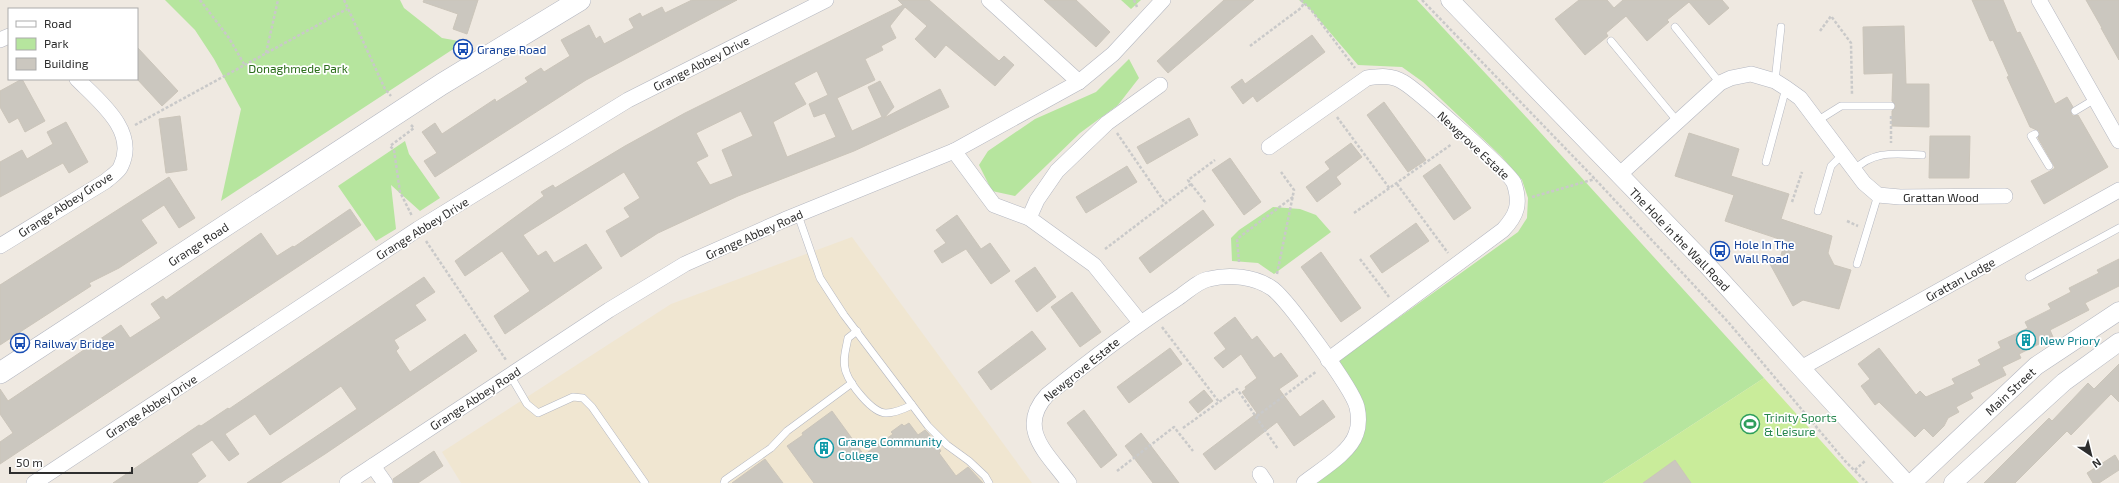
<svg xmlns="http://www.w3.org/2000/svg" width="2119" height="483" viewBox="0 0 2119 483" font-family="'Exo 2',sans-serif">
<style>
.education{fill:#f0e6d1}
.green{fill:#b6e59e}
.pitch{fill:#c9ec9a}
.building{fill:#cbc7bf;stroke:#cbc5ba;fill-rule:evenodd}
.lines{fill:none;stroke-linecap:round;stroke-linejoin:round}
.service-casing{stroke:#b4b7c1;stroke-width:8}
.minor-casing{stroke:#b4b7c1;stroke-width:16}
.tertiary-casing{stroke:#b4b7c1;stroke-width:19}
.secondary-casing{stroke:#b4b7c1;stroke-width:22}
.path{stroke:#c9c9c9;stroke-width:2.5;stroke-dasharray:3 2;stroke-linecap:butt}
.service{stroke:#fff;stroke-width:7}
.minor{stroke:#fff;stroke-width:15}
.tertiary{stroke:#fff;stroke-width:18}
.secondary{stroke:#fff;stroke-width:21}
.labels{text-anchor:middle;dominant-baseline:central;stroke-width:3.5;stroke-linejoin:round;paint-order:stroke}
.transit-label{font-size:12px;fill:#164399;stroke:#fff;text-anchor:start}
.street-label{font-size:12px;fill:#2e2e2e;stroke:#fff}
.park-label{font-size:12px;fill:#2c6e1b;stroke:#fff}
.culture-label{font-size:12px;fill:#0d838f;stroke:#fff;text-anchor:start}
.leisure-label{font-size:12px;fill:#27864d;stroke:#fff;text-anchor:start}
</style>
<rect width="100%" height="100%" fill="#efe9e1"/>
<path class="education" d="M852,237L1032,483H461L442,452L671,304Z"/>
<g class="green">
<path d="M165,0H400L404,8L442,38L464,42L221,201L241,109L214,59L195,30Z"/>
<path d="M1121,0H1141L1131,9Z"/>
<path d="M1299,0H1417L1529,120L1764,378L1603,483H1304L1343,452L1360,403L1337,362L1518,232L1527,218L1528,198L1522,180L1501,156L1423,82L1402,67L1358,65L1309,8Z"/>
<path d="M1129,59L1139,78L1118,105L1080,133L1015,196L992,191L979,165L988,151L1035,119L1096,92Z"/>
<path d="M405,141L409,154L440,198L420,211L391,185L396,229L376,241L338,186Z"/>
<path d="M1273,207L1300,209L1316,215L1331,232L1274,274L1258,263L1232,261L1231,238L1239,230Z"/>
</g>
<path class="pitch" d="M1764,378L1859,483H1603Z"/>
<g class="building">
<path d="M424,0H478L467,34L453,29L458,14L423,2Z"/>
<path d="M692,0H737L586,80L435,177L424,161L437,153L422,132L435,123L442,134L495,99L496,102L528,82L525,78L541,68L544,72L570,56L561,40L589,25L596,39L600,36L604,44L634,28L629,19L640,13L642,17L662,7L665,13Z"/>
<path d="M898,0H929L999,61L1004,56L1014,65L995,86L946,45L935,58L915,39L927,26L905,7L890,26L896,38L881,46L883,50L865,59L875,80L837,98L852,131L882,117L868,87L880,81L894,107L884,118L940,89L949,107L854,151L738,196L658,233L621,257L606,231L630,217L624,208L640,198L624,172L523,235L538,256L546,251L554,263L586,244L602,268L505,334L494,316L530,291L502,251L465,276L455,261L544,196L541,192L553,185L555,188L625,146L685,113L903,5ZM817,71L828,95L809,104L814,117L825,113L836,137L787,157L773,122L806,104L794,83ZM741,111L753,136L722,150L733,176L710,185L696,162L708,156L696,133Z"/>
<path d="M1044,0H1076L1110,32L1096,47Z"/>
<path d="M1224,0H1254L1168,73L1157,61Z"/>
<path d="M1579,0H1607L1614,8L1623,0H1722L1729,8L1709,25L1689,2L1667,20L1669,22L1647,41L1626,16L1606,33L1608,36L1585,55L1555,19Z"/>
<path d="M1972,0H2003L2017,33L2020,32L2055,104L2067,97L2073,107L2071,113L2073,116L2078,115L2108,167L2044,204L2031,181L2052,170L2055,168L2053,164L2038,138L2039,131L2030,127L2007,77L2009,76L1993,40L1990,41Z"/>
<path d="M2086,0H2119V60L2101,28H2102Z"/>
<path d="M1904,26L1906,84H1929V127L1892,126V111L1896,106L1892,101L1893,73L1864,74L1863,27Z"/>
<path d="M1312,35L1325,52L1257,102L1253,96L1243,104L1231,87L1242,79L1245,84Z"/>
<path d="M137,47L178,91L162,106L137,79Z"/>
<path d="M22,79L45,121L25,132L18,118L9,123L0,107V91Z"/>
<path d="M1384,102L1426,160L1408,172L1367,115Z"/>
<path d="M180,116L187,170L166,173L159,119Z"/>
<path d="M1189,118L1198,135L1147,164L1137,147Z"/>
<path d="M66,122L88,162L69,173L63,163L0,197V162L22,150L27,159L53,144L47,132Z"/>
<path d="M1689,133L1739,149L1731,176L1789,194L1781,219L1832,236L1828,253L1834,265L1851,270L1839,309L1803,300L1793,306L1770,264L1780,259L1785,241L1725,221L1734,195L1675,176Z"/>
<path d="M1930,136H1970L1969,178H1929Z"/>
<path d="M1351,143L1362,157L1336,177L1341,184L1317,202L1306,187L1330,169L1325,162Z"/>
<path d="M1230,158L1261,202L1244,215L1212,170Z"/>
<path d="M1440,164L1471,208L1454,220L1423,176Z"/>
<path d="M1127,166L1137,182L1086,213L1076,197Z"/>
<path d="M169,177L195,218L179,228L164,205L141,220L157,243L119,268L89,283L91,286L0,345V285Z"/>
<path d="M350,209L361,225L0,464V442L13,433L0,414V389L8,401L121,325L130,338L161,318L151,304L163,296L166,300L261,233L277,256L293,246L294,247Z"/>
<path d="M1203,210L1214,225L1150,273L1139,258Z"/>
<path d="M957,215L981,249L990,243L1010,271L991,284L966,249L942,263L934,251L946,243L936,230Z"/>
<path d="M1416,223L1429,241L1382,273L1370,256Z"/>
<path d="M1321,252L1361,308L1341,322L1301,267Z"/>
<path d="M2119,259V286L2085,303L2089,310L2050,330L2053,337L2019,354L2021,358L2002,367L2006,375L1970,393L1973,398L1956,407L1959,412L1948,418L1944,426L1933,437L1924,428L1915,437L1879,402L1875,405L1861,386L1870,379L1858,364L1879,348L1916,395L1920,391L1926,397L1955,384L1952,379L1981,365L1978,360L2001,348L1998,342L2028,328L2025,322L2051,309L2048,304L2071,292L2069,288L2099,273L2097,270Z"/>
<path d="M1035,267L1056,297L1037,312L1015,281Z"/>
<path d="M424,277L435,292L415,305L426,320L394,340L399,348L396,351L410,372L465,334L477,351L325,454L280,483H247L357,409L341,386L270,435L255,414L225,434L239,454L229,461L212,440L191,454L206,476L197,483H113L199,425L201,426L228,408L229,409Z"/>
<path d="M1072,292L1101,332L1080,347L1051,307Z"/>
<path d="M1235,317L1252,340L1257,336L1274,358L1281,353L1298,376L1279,389L1300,417L1323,400L1335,417L1294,446L1277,422L1215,470L1203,454L1257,413L1242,392L1246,389L1245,387L1257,378L1241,354L1223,368L1214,358L1226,349L1214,333Z"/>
<path d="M1032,331L1046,349L991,390L978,372Z"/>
<path d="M1170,348L1182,364L1129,403L1117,387Z"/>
<path d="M2119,364V402L2111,394L2071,435L2067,431L2015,483H1984L2049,418L2052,421L2088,383L2094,389Z"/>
<path d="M1204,390L1213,401L1198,413L1189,402Z"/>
<path d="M1084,410L1117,455L1101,468L1067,423Z"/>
<path d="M832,411L864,455L893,434L891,432L902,424L904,426L909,423L918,435L925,430L928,433L941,451L939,453L956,476L968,467L983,483H814L787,446L803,435L802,433Z"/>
<path d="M1141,433L1170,471L1179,483H1153L1125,446Z"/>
<path d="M434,451L443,466L418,483H394L393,479Z"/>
<path d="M2115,455L2119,462V470L2099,483H2093L2087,473Z"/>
<path d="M765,459L783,483H732Z"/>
<path d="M1675,460L1691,483H1643Z"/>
</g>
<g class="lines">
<defs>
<g id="service">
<path d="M1675,27L1720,83"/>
<path d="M1611,41L1678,122"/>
<path d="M1775,81L1781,27"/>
<path d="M2075,111L2095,99"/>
<path d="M1817,121L1841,106H1891"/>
<path d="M2035,134L2031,136L2049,166"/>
<path d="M1766,162L1786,88"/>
<path d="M1854,170C1874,150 1895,154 1922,155"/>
<path d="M1818,211L1831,166L1842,155"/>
<path d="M798,215L820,278L844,315L928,426L947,445L969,461L985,476L989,483"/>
<path d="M1857,264L1878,195"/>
<path d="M2029,277L2119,228"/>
<path d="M857,331L848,338C846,349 842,361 846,372C850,384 872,413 886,413C895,413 904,409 912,405"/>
<path d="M510,375L527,404L538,413L573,397L583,398L592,407L645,483"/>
<path d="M724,483L725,480L771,448L787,431L852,383"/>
</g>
<g id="minor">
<path d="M989,0L1079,82"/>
<path d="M2039,0L2119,141"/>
<path d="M0,40L9,36"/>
<path d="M1269,147L1367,78C1380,76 1392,75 1403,82C1417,90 1509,172 1514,183C1521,204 1517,215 1503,230L1328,360"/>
<path d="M954,151L994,205L1029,218L1094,265L1140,322"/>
<path d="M1619,175L1720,83L1731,78L1751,74L1775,81L1786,88L1800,98L1864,183L1878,195L1900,197L2005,196"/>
<path d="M1029,218L1037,200L1057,171L1107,123L1160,85"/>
<path d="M0,246L106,181C110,177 119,172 121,166C138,131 99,101 77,79"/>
<path d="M1801,368L2119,190"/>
<path d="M373,466L385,483"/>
<path d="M1260,474L1266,483"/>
<path d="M34,483L418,229L628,100L826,0"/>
<path d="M347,483L609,310L685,264L784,220L954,151L1079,82L1113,54L1163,0"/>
<path d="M1069,483C1048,454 1016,429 1047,395C1089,361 1132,328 1178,298C1187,292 1198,281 1209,279C1229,274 1255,276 1273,289C1289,302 1352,388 1357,407C1359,416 1359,426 1356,434C1350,453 1319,471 1304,483"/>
</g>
<g id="tertiary">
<path d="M1450,0L1707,265L1906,483"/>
<path d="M1912,483L2036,366L2119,311"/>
<path d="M1953,483L2064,382L2119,342"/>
</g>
<path id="secondary" d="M0,373L442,84L580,0"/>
</defs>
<use href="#service" class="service-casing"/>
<use href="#minor" class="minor-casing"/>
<use href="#tertiary" class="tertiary-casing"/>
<use href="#secondary" class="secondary-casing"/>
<g class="path">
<path d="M200,0L229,38L244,64"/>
<path d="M344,0L385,89L391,96"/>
<path d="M1134,0L1137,7"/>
<path d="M1301,0L1312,11L1355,68"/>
<path d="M1422,0L1595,179L1729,323L1845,461L1867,483"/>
<path d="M1820,31L1831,16L1851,43L1852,95"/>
<path d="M1250,46L1301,8L1304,3"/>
<path d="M266,53L278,0"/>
<path d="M1891,116V143"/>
<path d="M1337,117L1390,189"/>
<path d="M135,125L347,9"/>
<path d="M411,125L414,128L390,146L394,150L400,192L412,216"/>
<path d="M1117,133L1165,203"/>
<path d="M1191,184L1206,203"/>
<path d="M1397,184L1448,253"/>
<path d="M1532,197L1595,179"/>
<path d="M1792,202L1802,172"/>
<path d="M1354,213L1452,144"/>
<path d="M1847,221L1858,226"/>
<path d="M426,241L506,360"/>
<path d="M1105,249L1191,184L1188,180L1215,160"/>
<path d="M1360,259L1389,297"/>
<path d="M1239,262L1237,239L1293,197"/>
<path d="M1277,274L1294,190L1281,172"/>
<path d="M1162,327L1219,402"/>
<path d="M1257,416L1317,371"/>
<path d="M1183,428L1237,389L1278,449"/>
<path d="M1855,470L1865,461"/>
<path d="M1117,471L1174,427L1193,451"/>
</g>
<use href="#service" class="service"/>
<use href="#minor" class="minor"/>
<use href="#tertiary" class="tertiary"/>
<use href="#secondary" class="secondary"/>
</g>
<defs>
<symbol id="bus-ring" viewBox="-11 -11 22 22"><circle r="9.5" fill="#fff" stroke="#1a4fb4" stroke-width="1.5"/><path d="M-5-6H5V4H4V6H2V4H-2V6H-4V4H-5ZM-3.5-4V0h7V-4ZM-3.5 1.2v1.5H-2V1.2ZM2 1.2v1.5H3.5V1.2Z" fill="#1a4fb4"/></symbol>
<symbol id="building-ring" viewBox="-11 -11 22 22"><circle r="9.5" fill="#fff" stroke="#0f9aa8" stroke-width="1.5"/><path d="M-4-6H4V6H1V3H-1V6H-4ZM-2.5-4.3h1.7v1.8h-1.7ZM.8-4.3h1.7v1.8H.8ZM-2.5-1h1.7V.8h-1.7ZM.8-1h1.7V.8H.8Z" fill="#0f9aa8"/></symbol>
<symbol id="stadium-ring" viewBox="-11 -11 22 22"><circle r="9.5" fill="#fff" stroke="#2e9e5b" stroke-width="1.5"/><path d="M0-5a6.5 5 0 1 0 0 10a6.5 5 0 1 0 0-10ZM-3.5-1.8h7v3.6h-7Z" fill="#2e9e5b"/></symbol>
</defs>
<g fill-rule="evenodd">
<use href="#bus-ring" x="452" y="38" width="22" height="22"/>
<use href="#bus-ring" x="1709" y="240" width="22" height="22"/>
<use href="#building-ring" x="2015" y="329" width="22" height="22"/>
<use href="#bus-ring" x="9" y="332" width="22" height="22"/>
<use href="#stadium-ring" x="1739" y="413" width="22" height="22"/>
<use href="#building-ring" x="813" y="437" width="22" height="22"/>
</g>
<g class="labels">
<g class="transit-label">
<text x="477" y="49">Grange Road</text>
<text x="1734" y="244">Hole In The<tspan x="1734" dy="14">Wall Road</tspan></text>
<text x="34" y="343">Railway Bridge</text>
</g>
<g class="street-label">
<text transform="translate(701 63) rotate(-27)">Grange Abbey Drive</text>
<text transform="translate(1474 145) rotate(43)">Newgrove Estate</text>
<text x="1941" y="197">Grattan Wood</text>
<text transform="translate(65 204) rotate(-33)">Grange Abbey Grove</text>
<text transform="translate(422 228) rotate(-32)">Grange Abbey Drive</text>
<text transform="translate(754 234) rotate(-24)">Grange Abbey Road</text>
<text transform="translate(1680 239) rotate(46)">The Hole in the Wall Road</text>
<text transform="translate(198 244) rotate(-33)">Grange Road</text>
<text transform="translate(1960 279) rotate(-29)">Grattan Lodge</text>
<text transform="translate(1081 369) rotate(-39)">Newgrove Estate</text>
<text transform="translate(2010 391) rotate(-43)">Main Street</text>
<text transform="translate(475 398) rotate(-33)">Grange Abbey Road</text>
<text transform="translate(151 406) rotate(-33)">Grange Abbey Drive</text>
</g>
<g class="park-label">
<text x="298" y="68">Donaghmede Park</text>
</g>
<g class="culture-label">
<text x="2040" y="340">New Priory</text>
<text x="838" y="441">Grange Community<tspan x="838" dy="14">College</tspan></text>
</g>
<g class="leisure-label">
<text x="1764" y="417">Trinity Sports<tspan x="1764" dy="14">&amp; Leisure</tspan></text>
</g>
</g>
<rect x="8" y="8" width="130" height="72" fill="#ffffff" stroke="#ababab"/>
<rect x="16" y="21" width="20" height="6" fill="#ffffff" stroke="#ababab"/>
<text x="44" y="28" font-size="12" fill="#2e2e2e">Road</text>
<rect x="16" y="38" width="20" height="12" fill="#b6e59e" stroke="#ababab"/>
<text x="44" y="48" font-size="12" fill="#2e2e2e">Park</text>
<rect x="16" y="58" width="20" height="12" fill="#cbc7bf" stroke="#ababab"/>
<text x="44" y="68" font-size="12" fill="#2e2e2e">Building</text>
<g transform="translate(2091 455) rotate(145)" stroke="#ffffff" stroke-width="3" paint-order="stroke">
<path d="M0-3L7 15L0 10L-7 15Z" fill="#2e2e2e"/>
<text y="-6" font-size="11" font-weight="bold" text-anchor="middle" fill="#2e2e2e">N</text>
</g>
<path d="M10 467v6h122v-6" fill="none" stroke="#2e2e2e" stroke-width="2"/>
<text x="16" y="467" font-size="12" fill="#2e2e2e" stroke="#ffffff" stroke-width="3" paint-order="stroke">50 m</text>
</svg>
